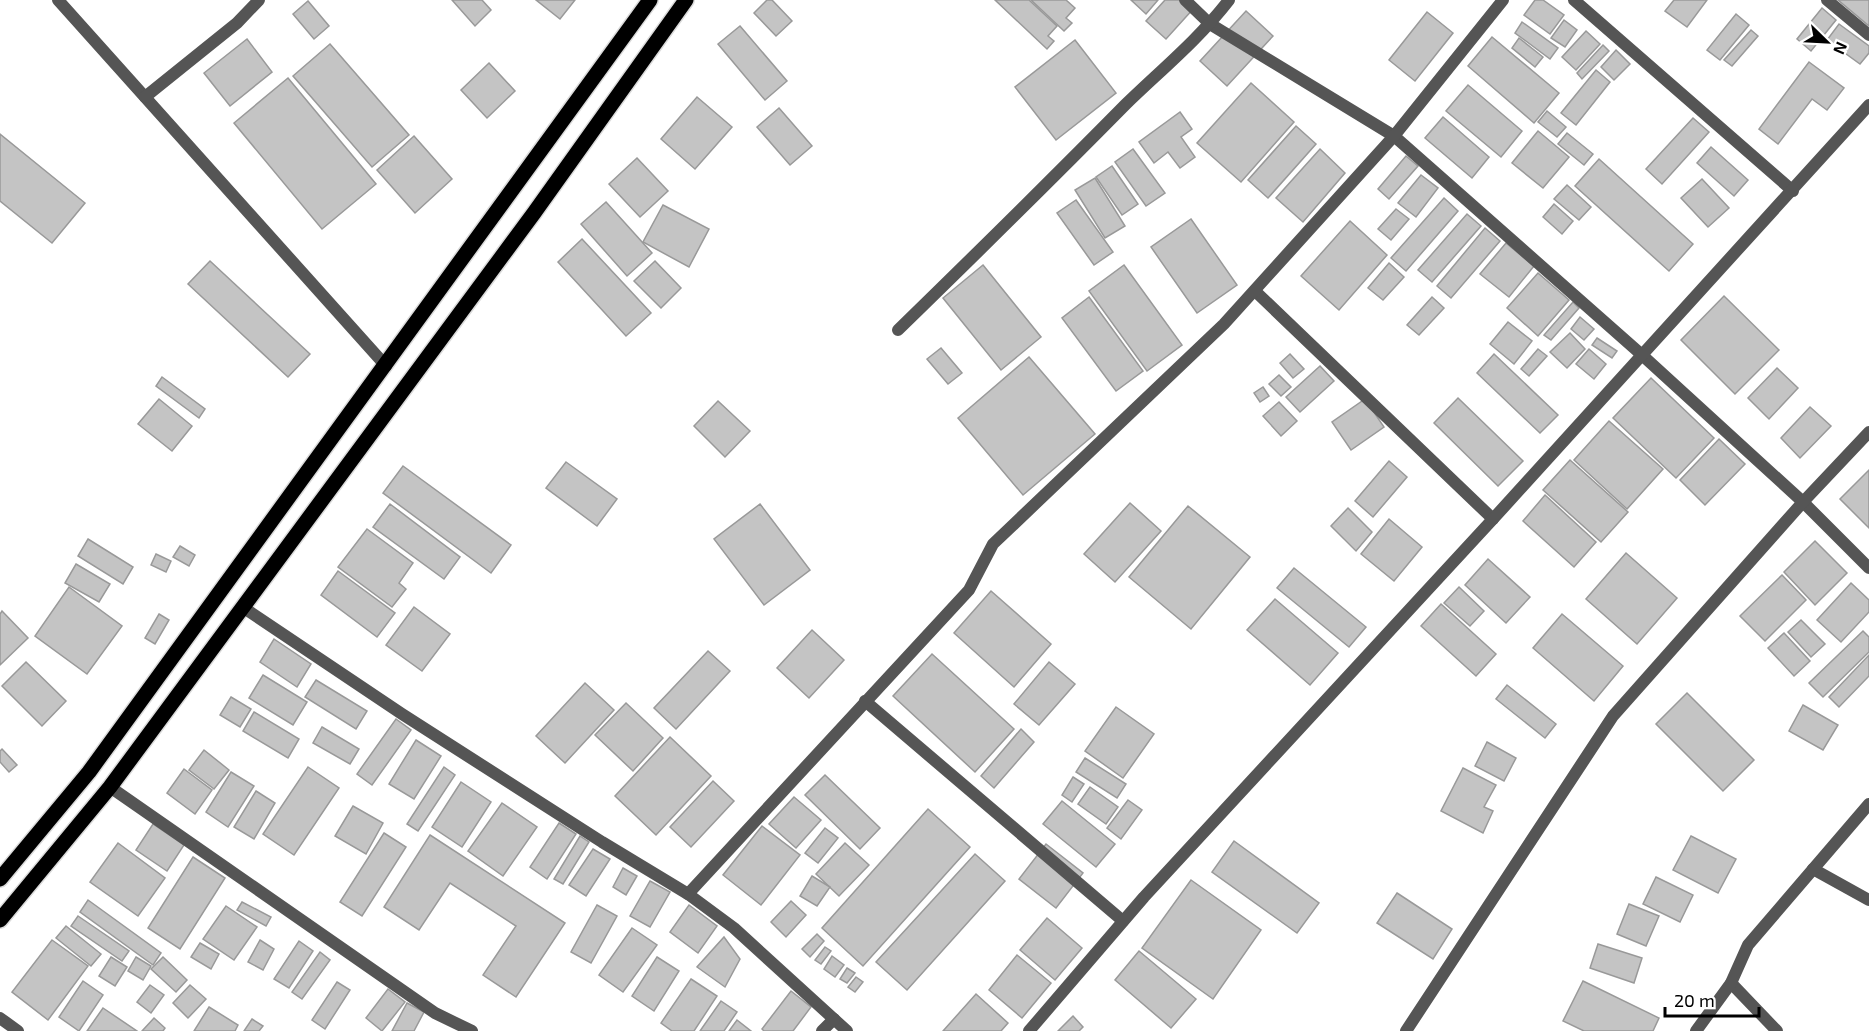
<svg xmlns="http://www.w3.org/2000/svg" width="1869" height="1031" viewBox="0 0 1869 1031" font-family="'Exo 2',sans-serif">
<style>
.building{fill:#c4c4c4;stroke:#999;stroke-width:1.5}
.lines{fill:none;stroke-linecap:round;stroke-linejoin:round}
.primary-casing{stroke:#dbdbdb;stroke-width:18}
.minor{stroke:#555;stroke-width:12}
.primary{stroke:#000;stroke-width:15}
</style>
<rect width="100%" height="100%" fill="#fff"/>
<g class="building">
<path d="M452,0H482L491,10L475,26Z"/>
<path d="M536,0H575L560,19Z"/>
<path d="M767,0H772L792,21L776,36L754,13Z"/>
<path d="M995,0H1029L1057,26L1048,36L1054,41L1047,49Z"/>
<path d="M1031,0H1066L1075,8L1066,18L1072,23L1064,31Z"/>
<path d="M1131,0H1158L1146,14Z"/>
<path d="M1165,0H1185L1194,8L1166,39L1146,21Z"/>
<path d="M1535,0H1543L1564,15L1550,34L1524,15Z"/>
<path d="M1674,0H1707L1687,27L1665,11Z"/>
<path d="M1838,0H1869V26Z"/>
<path d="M308,1L329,26L314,39L293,14Z"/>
<path d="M1822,8L1836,20L1811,51L1797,39Z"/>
<path d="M1246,11L1273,36L1227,86L1200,61Z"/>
<path d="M1427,12L1453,33L1415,81L1389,60Z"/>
<path d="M1736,14L1749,25L1720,60L1707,50Z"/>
<path d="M1564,20L1577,30L1565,47L1551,38Z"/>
<path d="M1522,22L1558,48L1550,59L1515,33Z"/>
<path d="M1839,24L1869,46V53L1860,64L1827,40Z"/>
<path d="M740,26L787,81L765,100L718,44Z"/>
<path d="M1751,30L1758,36L1732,66L1724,60Z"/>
<path d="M1586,31L1600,44L1576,70L1562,57Z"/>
<path d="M1492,37L1559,93L1534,123L1468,66Z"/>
<path d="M1519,38L1543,57L1535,67L1512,48Z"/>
<path d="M247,39L272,72L230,106L204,73Z"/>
<path d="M1075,40L1116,93L1056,140L1015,87Z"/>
<path d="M330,44L409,135L372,167L293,76Z"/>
<path d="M1603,45L1609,51L1582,79L1577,73Z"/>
<path d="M1616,50L1630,64L1614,80L1601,67Z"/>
<path d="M1809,62L1844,88L1827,110L1812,99L1778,144L1759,129Z"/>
<path d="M489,63L515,91L487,118L461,90Z"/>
<path d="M1596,70L1610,82L1576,125L1561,113Z"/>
<path d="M288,78L376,184L322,229L234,123Z"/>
<path d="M1251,83L1294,122L1241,182L1197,143Z"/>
<path d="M1468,85L1522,131L1501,157L1446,111Z"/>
<path d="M697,97L732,127L695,169L661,139Z"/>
<path d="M779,108L812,146L790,165L757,127Z"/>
<path d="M1547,111L1566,127L1557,137L1538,122Z"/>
<path d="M1180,112L1192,129L1181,137L1195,157L1180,168L1168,152L1154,163L1139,142Z"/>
<path d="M1443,117L1489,157L1472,178L1425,138Z"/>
<path d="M1693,118L1709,132L1662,184L1646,169Z"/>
<path d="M1296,126L1316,144L1268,198L1248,180Z"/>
<path d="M1538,131L1569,157L1543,188L1512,163Z"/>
<path d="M1567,133L1593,154L1584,165L1558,144Z"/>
<path d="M0,134L85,203L52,243L0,201Z"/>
<path d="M414,136L452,179L415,213L377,170Z"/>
<path d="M1711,147L1748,180L1734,196L1697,163Z"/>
<path d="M1133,149L1165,193L1146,206L1115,162Z"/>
<path d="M1320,149L1345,173L1303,222L1276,198Z"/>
<path d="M1406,156L1418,166L1389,199L1378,189Z"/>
<path d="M637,158L668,191L640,217L609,184Z"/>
<path d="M1599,159L1693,244L1669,271L1575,186Z"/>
<path d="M1112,166L1138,204L1122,215L1096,177Z"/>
<path d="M1421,175L1438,188L1416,217L1398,203Z"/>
<path d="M1095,178L1125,226L1105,238L1075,190Z"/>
<path d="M1702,179L1729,208L1708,227L1681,198Z"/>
<path d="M1567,185L1591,207L1579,220L1554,199Z"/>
<path d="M1444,198L1458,211L1406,271L1391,258Z"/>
<path d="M1076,200L1113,252L1094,265L1057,213Z"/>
<path d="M606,202L652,253L627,276L581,224Z"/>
<path d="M1554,204L1573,221L1562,234L1543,217Z"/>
<path d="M663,205L709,229L689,267L643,242Z"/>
<path d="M1396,209L1409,219L1391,240L1378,229Z"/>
<path d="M1467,214L1481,226L1432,282L1418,270Z"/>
<path d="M1191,219L1237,285L1197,313L1151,247Z"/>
<path d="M1350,221L1387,255L1339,310L1301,276Z"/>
<path d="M1485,228L1500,241L1451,298L1437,286Z"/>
<path d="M582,239L651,313L626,336L558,262Z"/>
<path d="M1506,243L1534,266L1509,297L1480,274Z"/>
<path d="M210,261L310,354L288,377L188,284Z"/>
<path d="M655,261L681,288L661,308L634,281Z"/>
<path d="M1389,263L1404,277L1383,300L1368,288Z"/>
<path d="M983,265L1041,337L1001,370L943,298Z"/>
<path d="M1124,265L1182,345L1147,371L1089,291Z"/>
<path d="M1538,273L1569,300L1538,336L1507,308Z"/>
<path d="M1724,296L1779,350L1735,394L1681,340Z"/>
<path d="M1089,297L1143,371L1116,391L1062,318Z"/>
<path d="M1432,297L1444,308L1419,335L1407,325Z"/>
<path d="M1573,302L1579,308L1551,340L1544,335Z"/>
<path d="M1580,317L1594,329L1584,340L1571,329Z"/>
<path d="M1508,322L1532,341L1514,364L1490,344Z"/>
<path d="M1570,333L1585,349L1567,368L1550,352Z"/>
<path d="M1597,338L1617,351L1612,358L1592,345Z"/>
<path d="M941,348L962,373L948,384L927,359Z"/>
<path d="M1538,349L1547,356L1529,376L1521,369Z"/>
<path d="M1589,349L1606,364L1594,379L1576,364Z"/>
<path d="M1290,354L1304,369L1293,378L1280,363Z"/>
<path d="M1494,354L1558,415L1540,433L1477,373Z"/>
<path d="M1029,357L1095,434L1023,495L958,418Z"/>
<path d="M1320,366L1334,381L1300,412L1286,397Z"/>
<path d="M1777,368L1798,388L1769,419L1748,398Z"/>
<path d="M1279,375L1291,387L1281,396L1269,384Z"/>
<path d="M162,377L205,409L199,418L156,386Z"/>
<path d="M1651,378L1714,438L1676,478L1613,418Z"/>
<path d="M1263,387L1269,396L1260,402L1254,393Z"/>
<path d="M1458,398L1523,461L1498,486L1434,423Z"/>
<path d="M159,399L192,426L172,451L138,424Z"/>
<path d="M1365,399L1384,427L1351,450L1332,422Z"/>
<path d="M718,401L750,431L725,457L694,426Z"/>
<path d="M1279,402L1297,421L1281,436L1263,416Z"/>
<path d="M1810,407L1831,426L1800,458L1781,438Z"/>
<path d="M1609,421L1663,469L1627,509L1574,460Z"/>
<path d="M1719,439L1745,464L1705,505L1680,480Z"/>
<path d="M1570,460L1628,512L1601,542L1543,490Z"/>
<path d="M1389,461L1407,477L1373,517L1355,501Z"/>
<path d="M566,462L617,499L597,526L546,488Z"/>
<path d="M403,466L511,545L491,573L383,493Z"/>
<path d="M1869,470V528L1840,499Z"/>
<path d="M1545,495L1596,542L1574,567L1523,521Z"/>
<path d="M1130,503L1161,531L1115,582L1084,554Z"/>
<path d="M390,504L460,557L444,579L373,527Z"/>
<path d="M760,504L810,570L764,605L714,539Z"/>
<path d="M1188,506L1250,557L1191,629L1129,577Z"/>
<path d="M1348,508L1372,532L1356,551L1331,526Z"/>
<path d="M1389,519L1422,547L1394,581L1361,554Z"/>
<path d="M367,529L413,563L399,583L406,589L392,607L338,567Z"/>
<path d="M88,539L133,567L123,584L78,556Z"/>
<path d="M1815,541L1847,573L1815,605L1784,572Z"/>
<path d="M180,546L195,555L189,566L173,557Z"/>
<path d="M1626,553L1677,598L1637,644L1586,599Z"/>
<path d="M156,554L171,561L166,572L151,565Z"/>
<path d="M1488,559L1530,597L1506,623L1465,585Z"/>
<path d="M76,564L110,584L99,602L65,583Z"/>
<path d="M1294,568L1366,627L1349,647L1277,588Z"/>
<path d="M338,571L395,613L377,637L321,595Z"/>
<path d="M1782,575L1806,600L1765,641L1740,616Z"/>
<path d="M1851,583L1869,600V612L1841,642L1817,620Z"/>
<path d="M69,587L122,626L87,674L35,636Z"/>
<path d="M1459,587L1484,611L1470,626L1444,603Z"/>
<path d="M991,591L1051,644L1014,687L954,633Z"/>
<path d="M1275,599L1338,653L1310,685L1247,630Z"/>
<path d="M1441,604L1496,654L1476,676L1421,626Z"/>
<path d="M414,607L450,634L422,671L386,645Z"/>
<path d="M2,611L28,638L0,665V614Z"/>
<path d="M159,614L169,620L155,644L145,638Z"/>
<path d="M1562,614L1623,666L1594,701L1533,648Z"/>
<path d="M1801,620L1825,644L1811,657L1788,632Z"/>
<path d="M812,630L844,660L809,698L777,668Z"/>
<path d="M1863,631L1869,637V652L1823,697L1809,683Z"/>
<path d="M1784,633L1810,661L1794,676L1768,648Z"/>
<path d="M274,639L311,664L297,687L260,662Z"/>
<path d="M708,651L730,671L676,729L654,708Z"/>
<path d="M932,654L1014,729L975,772L893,696Z"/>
<path d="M1869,655V676L1839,707L1829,697Z"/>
<path d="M26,662L66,701L42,726L2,686Z"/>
<path d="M1049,662L1075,684L1039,725L1014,704Z"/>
<path d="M263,675L307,702L293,725L249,698Z"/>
<path d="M316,680L367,711L356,729L305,697Z"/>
<path d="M585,683L614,710L565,763L536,736Z"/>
<path d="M1507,685L1556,724L1545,738L1496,699Z"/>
<path d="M1687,693L1754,760L1723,791L1656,724Z"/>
<path d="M231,697L251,709L240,727L220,715Z"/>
<path d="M626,703L663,738L633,771L595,735Z"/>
<path d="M1803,705L1838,725L1823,750L1789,731Z"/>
<path d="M1116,707L1154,734L1123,778L1085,751Z"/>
<path d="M254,712L299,739L288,758L243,731Z"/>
<path d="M396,719L411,730L372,785L357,774Z"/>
<path d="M322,727L359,749L350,764L313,743Z"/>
<path d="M1021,729L1034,742L994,788L981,776Z"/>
<path d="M670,737L711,776L656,835L615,796Z"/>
<path d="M416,740L441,756L414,799L389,784Z"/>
<path d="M1487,742L1516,758L1504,781L1475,766Z"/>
<path d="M2,749L17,765L9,772L0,762V751Z"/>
<path d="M204,750L229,770L214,789L189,770Z"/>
<path d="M1085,758L1126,784L1117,798L1076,772Z"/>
<path d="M308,767L339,788L294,855L263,834Z"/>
<path d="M444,767L455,775L418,831L407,824Z"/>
<path d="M1463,768L1496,785L1484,807L1493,811L1483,833L1441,811Z"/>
<path d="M184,769L212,790L195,814L167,793Z"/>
<path d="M231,772L254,786L228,827L206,812Z"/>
<path d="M825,775L880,828L860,849L805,795Z"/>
<path d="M1073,777L1084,784L1072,802L1062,795Z"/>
<path d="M713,781L734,801L691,847L670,827Z"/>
<path d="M461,782L491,802L462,847L432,827Z"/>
<path d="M1090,787L1118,807L1106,824L1078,804Z"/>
<path d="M256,791L275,803L254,839L234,827Z"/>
<path d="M794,797L821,820L796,848L769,824Z"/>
<path d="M1128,800L1142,810L1121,839L1107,828Z"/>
<path d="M1062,801L1115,844L1096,867L1043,824Z"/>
<path d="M502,803L537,827L503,876L468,851Z"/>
<path d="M353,806L383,823L366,854L335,836Z"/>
<path d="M928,809L970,847L863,966L822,928Z"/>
<path d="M559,823L576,834L547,879L530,867Z"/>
<path d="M153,824L184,845L167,871L136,850Z"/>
<path d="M762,826L800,855L761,905L723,875Z"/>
<path d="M825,828L838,838L818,863L805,853Z"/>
<path d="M384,833L406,847L362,916L340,902Z"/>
<path d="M430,835L565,923L516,997L483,975L516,926L450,883L419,930L384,907Z"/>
<path d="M580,836L589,842L563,884L554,879Z"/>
<path d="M1691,836L1736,859L1718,893L1673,870Z"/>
<path d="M1234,841L1319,903L1297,933L1212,872Z"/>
<path d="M118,843L165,878L138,916L90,882Z"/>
<path d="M845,843L869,865L839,896L816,874Z"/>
<path d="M1046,844L1083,873L1056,908L1019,879Z"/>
<path d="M593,849L610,859L586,896L569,885Z"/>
<path d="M975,854L1005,881L907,990L876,962Z"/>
<path d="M193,857L225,878L180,949L148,928Z"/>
<path d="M623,868L637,876L626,895L613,887Z"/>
<path d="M812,876L830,887L817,906L800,896Z"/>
<path d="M1656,877L1693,895L1680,922L1643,904Z"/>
<path d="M1191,880L1261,930L1213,999L1142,948Z"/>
<path d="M650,881L670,892L650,927L630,916Z"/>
<path d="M1397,893L1452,929L1433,959L1377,923Z"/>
<path d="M88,900L161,953L153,965L80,912Z"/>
<path d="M791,901L806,915L786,937L771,922Z"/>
<path d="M242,902L271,917L266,926L237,910Z"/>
<path d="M1629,904L1659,916L1646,946L1617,934Z"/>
<path d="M597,905L617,916L591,963L571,952Z"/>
<path d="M689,905L717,926L698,953L670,932Z"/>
<path d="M226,906L257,927L234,960L203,939Z"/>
<path d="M78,916L129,951L122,961L71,926Z"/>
<path d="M1047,918L1082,948L1055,980L1020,950Z"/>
<path d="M66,926L101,954L91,966L56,938Z"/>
<path d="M632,928L657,945L623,992L599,975Z"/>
<path d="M817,934L824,941L810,957L802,949Z"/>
<path d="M724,937L740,959L725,987L697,967Z"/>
<path d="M52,940L88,966L48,1020L12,992Z"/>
<path d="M260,940L274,949L263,970L248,962Z"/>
<path d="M299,941L313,951L289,988L274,979Z"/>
<path d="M200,943L219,954L211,969L191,957Z"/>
<path d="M1598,944L1642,958L1634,983L1590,968Z"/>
<path d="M825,947L831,951L821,964L815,960Z"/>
<path d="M1139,951L1196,999L1171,1028L1115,980Z"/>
<path d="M320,952L330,960L302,999L292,992Z"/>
<path d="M1017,955L1051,983L1022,1018L989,990Z"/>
<path d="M832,956L844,965L835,977L824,969Z"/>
<path d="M111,957L127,967L115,986L99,976Z"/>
<path d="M136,957L151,966L143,980L128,971Z"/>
<path d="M163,957L187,980L176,992L151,969Z"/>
<path d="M657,957L679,971L654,1011L632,996Z"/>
<path d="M847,968L855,973L847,983L840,979Z"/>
<path d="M856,977L863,982L855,992L848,987Z"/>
<path d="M691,979L717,996L694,1031H672L661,1023Z"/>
<path d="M83,981L103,995L79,1031L59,1017Z"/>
<path d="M1583,981L1659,1018L1653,1031H1584L1563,1021Z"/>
<path d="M337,982L350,990L325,1029L312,1020Z"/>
<path d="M150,985L164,995L151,1013L137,1002Z"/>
<path d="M190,985L206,999L188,1018L173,1003Z"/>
<path d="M388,989L405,1002L382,1031L366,1018Z"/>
<path d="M791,991L811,1007L793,1031H764L762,1029Z"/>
<path d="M976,994L1008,1023L1001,1031H943Z"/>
<path d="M721,1001L737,1012L724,1031H700Z"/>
<path d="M407,1003L424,1012L414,1031H392Z"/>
<path d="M209,1007L238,1025L235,1031H194Z"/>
<path d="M103,1008L137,1031H87Z"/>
<path d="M1073,1016L1083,1027L1079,1031H1058Z"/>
<path d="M154,1018L165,1028L163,1031H142Z"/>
<path d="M252,1019L263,1026L259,1031H244Z"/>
<path d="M737,1020L751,1031H729Z"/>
</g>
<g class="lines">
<defs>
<g id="primary">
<path d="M0,879L89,772L650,0"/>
<path d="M0,920L110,787L534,213L686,0"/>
</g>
</defs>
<use href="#primary" class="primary-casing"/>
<g class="minor">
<path d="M58,0L386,366"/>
<path d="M1185,0L1210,24L1394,136L1642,355L1803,502L1869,568"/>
<path d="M1574,0L1793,191"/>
<path d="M1827,0L1869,35"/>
<path d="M145,97L237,23L259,0"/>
<path d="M1255,291L1493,519"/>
<path d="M898,330C975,255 1051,180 1126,104C1161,70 1199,39 1229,0"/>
<path d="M244,608L402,714L602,842L688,894L734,928L847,1031"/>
<path d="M865,701L1123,921"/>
<path d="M110,787L435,1013L472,1031"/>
<path d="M1813,869L1869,900"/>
<path d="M688,894L969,590L993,544L1224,324L1394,136L1503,0"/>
<path d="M1731,983L1777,1031"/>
<path d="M0,1018L18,1031"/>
<path d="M822,1031L834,1019"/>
<path d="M1029,1031L1144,897L1493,519L1869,105"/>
<path d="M1406,1031L1613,716L1803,502L1869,432"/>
<path d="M1696,1031L1731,983L1748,945L1869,804"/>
</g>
<use href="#primary" class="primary"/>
</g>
<g transform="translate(1827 42) rotate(114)" stroke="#ffffff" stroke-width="4.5" paint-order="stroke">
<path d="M0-4.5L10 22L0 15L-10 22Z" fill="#000000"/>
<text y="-9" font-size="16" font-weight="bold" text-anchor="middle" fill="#000000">N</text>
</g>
<path d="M1665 1007v9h94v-9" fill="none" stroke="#000000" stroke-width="3"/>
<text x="1674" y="1007" font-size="18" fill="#000000" stroke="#ffffff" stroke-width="4.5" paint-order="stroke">20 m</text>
</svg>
